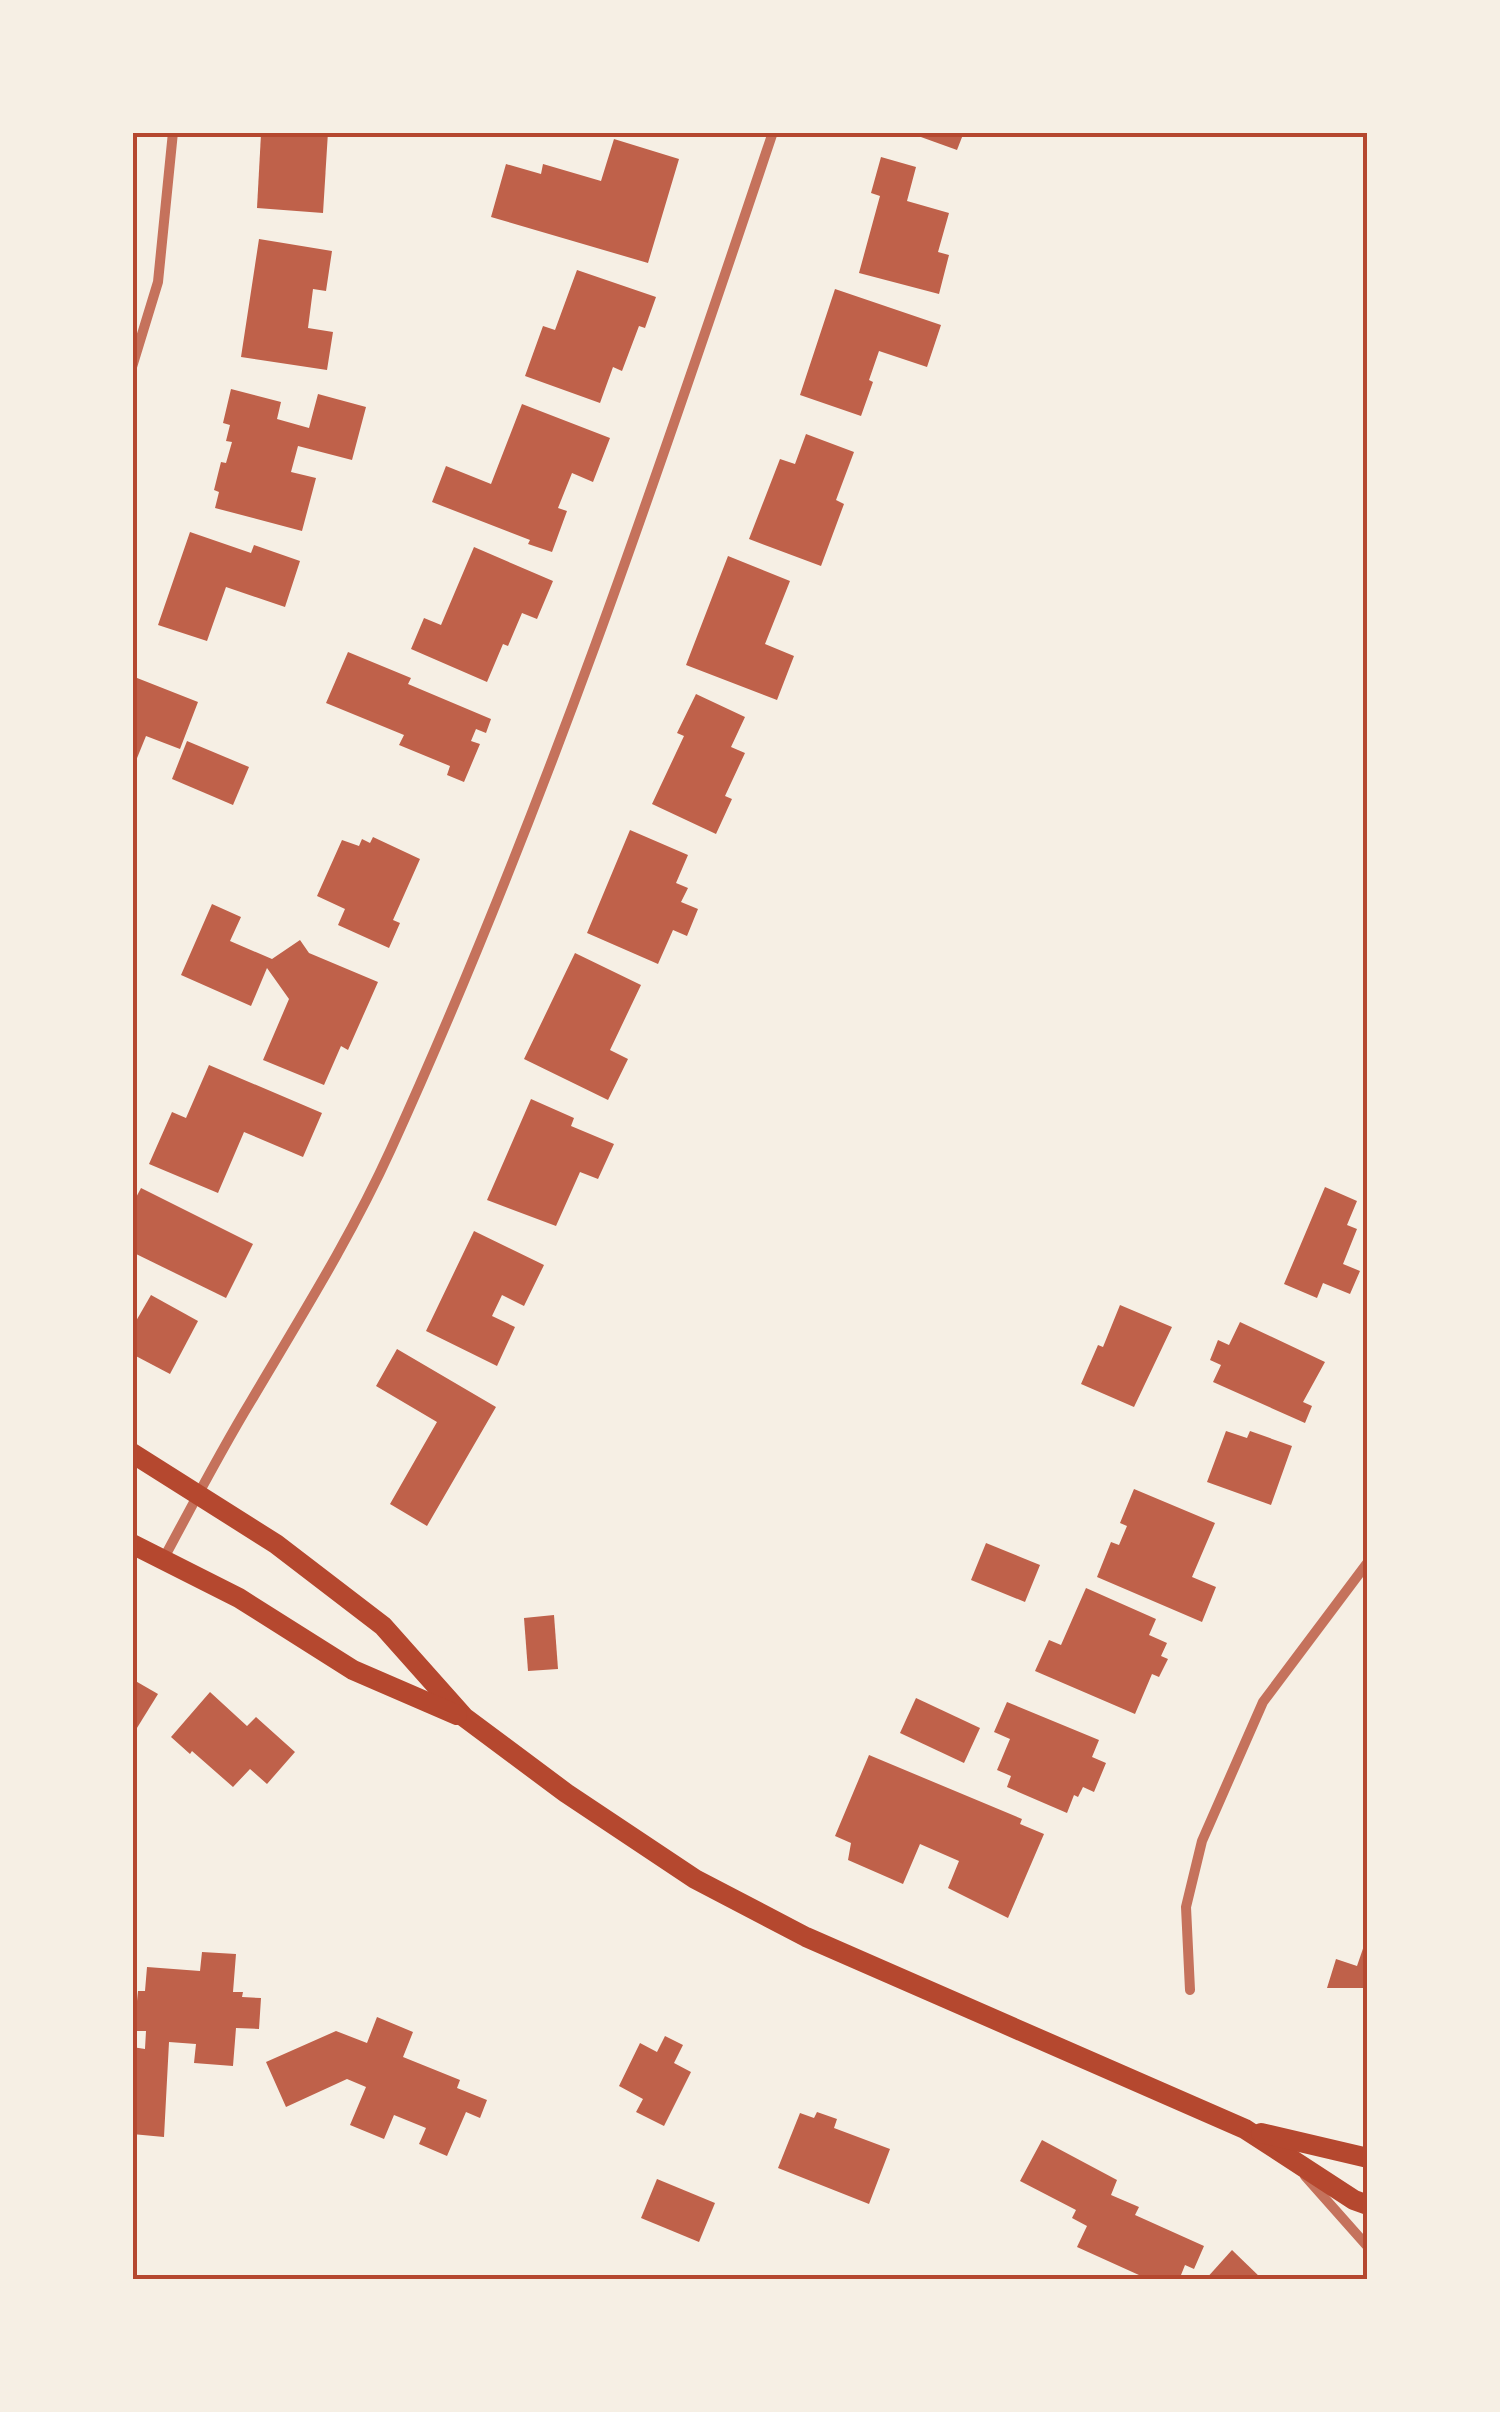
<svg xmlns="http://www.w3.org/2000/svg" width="1500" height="2412" viewBox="0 0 1500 2412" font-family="'Work Sans',sans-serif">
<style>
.building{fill:#bf614a}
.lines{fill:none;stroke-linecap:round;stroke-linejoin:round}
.minor{stroke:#c5725c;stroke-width:10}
.secondary{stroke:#b5482f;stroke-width:20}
.neatline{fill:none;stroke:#b5482f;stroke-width:4}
</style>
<rect width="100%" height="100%" fill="#f6efe4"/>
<g class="building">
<path d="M267,132H328L323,213L257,208L261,134Z"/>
<path d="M907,132H964L957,150Z"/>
<path d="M614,139L679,159L648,263L491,217L506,164L541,174L543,164L601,181Z"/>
<path d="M881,157L916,167L907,201L949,213L938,252L949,255L939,294L859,273L880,196L871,193Z"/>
<path d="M259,239L332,251L326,291L313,289L308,328L333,332L327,370L241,357Z"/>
<path d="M577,270L656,297L645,328L639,326L622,371L613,367L600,403L525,376L543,326L555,330Z"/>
<path d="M835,289L941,325L927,367L879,351L869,380L873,382L861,416L800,395Z"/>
<path d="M231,389L281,402L277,419L309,428L318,394L366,407L352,460L298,446L291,472L316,478L302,531L215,508L219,492L214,490L221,462L226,463L232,442L226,441L230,425L223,423Z"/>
<path d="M522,404L610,438L593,482L572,473L558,508L567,511L552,552L528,544L530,540L432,502L446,466L491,484Z"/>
<path d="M806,434L854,452L836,500L844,504L821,566L749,539L780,459L795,464Z"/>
<path d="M190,532L251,553L254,545L300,561L285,607L226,587L207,641L158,625Z"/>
<path d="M474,547L553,581L537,619L522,613L508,646L503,644L487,682L411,649L424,618L441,625Z"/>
<path d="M728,556L790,581L765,644L794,656L777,700L686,665Z"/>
<path d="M348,652L411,678L408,684L491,719L486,733L476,729L471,741L480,744L464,782L447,775L450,766L399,745L404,735L326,703Z"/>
<path d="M132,676L198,702L180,749L146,736L133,768Z"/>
<path d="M696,694L745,717L731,747L745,753L725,796L732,799L716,834L652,804L684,736L677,733Z"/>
<path d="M187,741L249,767L233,805L172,779Z"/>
<path d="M630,830L688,855L676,883L688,888L681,902L698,909L687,936L673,930L658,964L587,933Z"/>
<path d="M373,837L420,859L393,920L400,923L389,948L338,925L345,909L317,896L342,840L359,846L362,839L370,843Z"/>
<path d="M212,904L241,917L230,941L272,959L300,940L309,953L378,982L348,1050L341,1046L324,1085L263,1060L289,999L267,968L251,1006L181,975Z"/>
<path d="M575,953L641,985L610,1050L628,1059L608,1100L524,1059Z"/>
<path d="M209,1065L322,1113L303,1157L244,1132L218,1193L149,1164L172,1112L186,1118Z"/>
<path d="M531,1099L574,1118L571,1126L614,1144L598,1179L580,1172L556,1226L487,1200Z"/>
<path d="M1325,1187L1357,1201L1347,1225L1357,1229L1343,1264L1360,1271L1350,1294L1323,1283L1317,1298L1284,1284Z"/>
<path d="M141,1188L253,1244L226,1298L132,1252V1205Z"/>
<path d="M474,1231L544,1265L524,1306L502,1295L492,1316L515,1327L497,1366L426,1331Z"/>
<path d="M151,1295L198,1321L170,1374L132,1354V1328Z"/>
<path d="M1120,1305L1172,1327L1134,1407L1081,1384L1098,1345L1103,1347Z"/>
<path d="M1240,1322L1325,1362L1303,1402L1312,1406L1305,1423L1213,1382L1221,1365L1210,1360L1218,1340L1229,1345Z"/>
<path d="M397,1349L496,1407L427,1526L390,1504L437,1422L376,1386Z"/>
<path d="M1226,1431L1247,1438L1250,1431L1292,1446L1271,1505L1207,1482Z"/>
<path d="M1134,1489L1215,1523L1192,1577L1216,1587L1202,1622L1097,1577L1111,1542L1119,1545L1127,1526L1120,1523Z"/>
<path d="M986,1543L1040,1565L1025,1602L971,1580Z"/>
<path d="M1086,1588L1156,1619L1149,1635L1167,1643L1161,1656L1168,1659L1159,1677L1152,1674L1135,1714L1035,1671L1049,1640L1061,1645Z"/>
<path d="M554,1615L558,1669L528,1671L524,1618Z"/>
<path d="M132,1679L158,1694L132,1736Z"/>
<path d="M210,1692L247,1726L256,1717L295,1752L267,1784L250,1769L233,1787L192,1751L190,1754L171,1737Z"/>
<path d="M916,1698L980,1728L964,1763L900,1733Z"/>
<path d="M1007,1702L1099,1740L1092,1757L1106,1763L1094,1792L1083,1787L1078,1797L1074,1795L1067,1813L1007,1787L1011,1776L997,1770L1010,1739L994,1732Z"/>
<path d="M869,1755L1022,1819L1020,1824L1044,1834L1008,1918L948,1888L959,1861L920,1844L903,1884L848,1860L851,1843L835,1836Z"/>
<path d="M1368,1934V1988H1327L1336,1959L1357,1966Z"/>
<path d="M202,1952L236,1954L233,1992H243L242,1997L261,1998L259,2029L236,2028L233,2066L194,2063L196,2044L169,2042L164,2137L132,2134V2047L145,2049L146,2031H134L138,1991H145L147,1967L200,1971Z"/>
<path d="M377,2017L413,2032L403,2057L460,2080L457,2088L487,2100L480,2118L466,2112L447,2156L419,2144L426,2128L394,2115L384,2139L350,2125L366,2087L347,2079L286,2107L266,2062L336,2031L367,2043Z"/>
<path d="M665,2036L683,2045L674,2063L691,2072L664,2126L636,2112L643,2099L619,2086L640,2043L657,2052Z"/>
<path d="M817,2112L837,2119L834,2128L890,2149L869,2204L778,2168L800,2113L814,2118Z"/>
<path d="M1042,2140L1117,2180L1111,2195L1139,2207L1135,2215L1204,2246L1194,2269L1185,2265L1179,2280H1150L1077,2247L1087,2226L1072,2218L1076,2210L1020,2181Z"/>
<path d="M657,2179L715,2203L699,2242L641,2218Z"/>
<path d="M1232,2250L1263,2280H1205Z"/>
</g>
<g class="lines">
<g class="minor">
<path d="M132,367L158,282L173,132"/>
<path d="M164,1558C192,1506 220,1452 251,1401C300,1318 351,1237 391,1149C541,819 658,475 773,132"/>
<path d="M1190,1990L1186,1907L1202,1841L1263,1702L1368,1562"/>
<path d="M1305,2176L1368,2247"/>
</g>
<g class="secondary">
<path d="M132,1453L276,1544L383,1626L464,1717L566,1793L695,1879L806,1937L1245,2129L1354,2200L1368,2205"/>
<path d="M132,1544L239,1598L353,1670L457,1715"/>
<path d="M1261,2133L1368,2158"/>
</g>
</g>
<rect width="1500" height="2412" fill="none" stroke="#f6efe4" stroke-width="270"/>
<rect x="135" y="135" width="1230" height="2142" class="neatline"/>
</svg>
